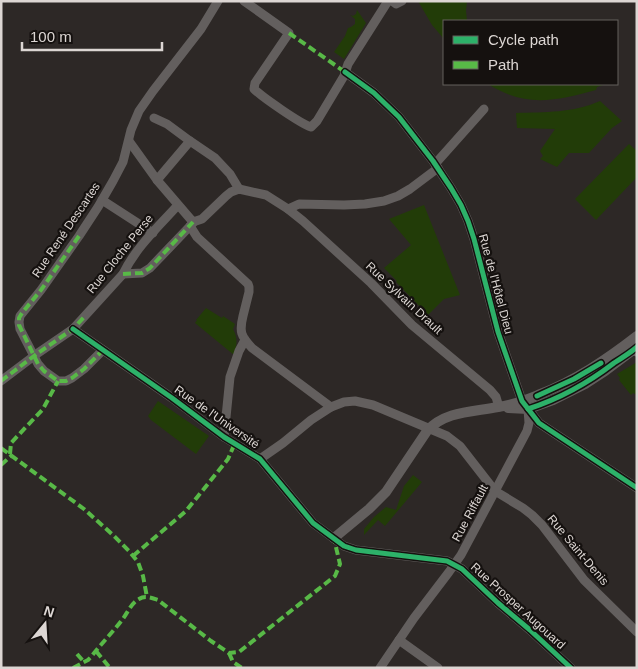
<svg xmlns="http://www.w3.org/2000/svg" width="638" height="669" viewBox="0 0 638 669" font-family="Helvetica,sans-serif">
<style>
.green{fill:#223c08}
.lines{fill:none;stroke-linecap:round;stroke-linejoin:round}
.minor{stroke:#635f5e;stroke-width:9}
.tertiary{stroke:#635f5e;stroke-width:10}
.secondary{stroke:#646261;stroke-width:11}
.quiet{stroke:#58b947;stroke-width:4;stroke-dasharray:8 4;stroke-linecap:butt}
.cycleway-casing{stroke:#15110f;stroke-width:8}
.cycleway{stroke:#2db169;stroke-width:5}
.labels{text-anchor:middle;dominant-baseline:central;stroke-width:4.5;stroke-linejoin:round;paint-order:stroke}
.street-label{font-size:12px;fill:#dcd6d3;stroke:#15110f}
</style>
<rect width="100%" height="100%" fill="#2d2826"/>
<g class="green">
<path d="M418,1H467L466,11L467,21H444V39L432,25Z"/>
<path d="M357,10L366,23L344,59L334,52L345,36L348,28L351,27L355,24V19L350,15L353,16L356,14Z"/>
<path d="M488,84H606L597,87L596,90C555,101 526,108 488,84Z"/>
<path d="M600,101L622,121L612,128L589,153H569L557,167L540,159L543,156L540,151L555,129L517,128L516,113C545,112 573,113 600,101Z"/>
<path d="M629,144L637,151V177L596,220L575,199Z"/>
<path d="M424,205L460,295L444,299L428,315L396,282L397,281L384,268L411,245L389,219Z"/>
<path d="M206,308L222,318L223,316L235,324L233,329C238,338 237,345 234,355L195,323L197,320H196Z"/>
<path d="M637,362V395L633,393L631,395L619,380L620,378L617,374Z"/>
<path d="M158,401L209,436L196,454L151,420L148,416Z"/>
<path d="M413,475L422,482L385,526L378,520L364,535V529L374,517L386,507L396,510L404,486Z"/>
</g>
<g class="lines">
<g class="minor">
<path d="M244,1L289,33L255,83L254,89C262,97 301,124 311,127L317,121L344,76L348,64L388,1"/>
<path d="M392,1L396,4L402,1"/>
<path d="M345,72L374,93L399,117L433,161L451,188L461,205L468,221L474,239L498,332L522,401L539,423L637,488"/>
<path d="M154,118L167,124L190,141"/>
<path d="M129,141L157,180L193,222L202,219L226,196L231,192L239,189L266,195L288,209L303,221L371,283L412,325L490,390L496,397L499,407"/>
<path d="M435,164L484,109"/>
<path d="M157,180L190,141L215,158L230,174L239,189"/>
<path d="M102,200L153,233"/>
<path d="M288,209L299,204L344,205L365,204L384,201L398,196L410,189L438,168"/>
<path d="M190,226L197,237L248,284L249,287V292C247,300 245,308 243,316C239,332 241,336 252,348L331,407"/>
<path d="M123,274L142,273L150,268L193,223"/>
<path d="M73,329L172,398L224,437L260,459L313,523L344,546L356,550L447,561L462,569L498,603L530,630L571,668"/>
<path d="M103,350L84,369L72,378L66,381H58L44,371L38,364L20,329L19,322L20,316L41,290L79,236L98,207L113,181L123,162L131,130L139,111L153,91L201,29L218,1"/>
<path d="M1,381L38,353L73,329L123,274C136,247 159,226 178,205"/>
<path d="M224,437L230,377L239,351L245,340"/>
<path d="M260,459L283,443L311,420L331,407L344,402L355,401L373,405L447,436L460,446L495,491L523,508L532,515L542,525L584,580L637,632"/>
<path d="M399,640L438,668"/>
<path d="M380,668L414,618L449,572L461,555L527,431L529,423L528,409"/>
</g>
<g class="tertiary">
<path d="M508,408L528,409L553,400L585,384L605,371L637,347"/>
<path d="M334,538L369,509L386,492L427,431C445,411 473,412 498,407C511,405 526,400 538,395C575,381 606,360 637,336"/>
</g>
<path class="secondary" d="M634,350L637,351"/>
<g class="quiet">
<path d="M289,33L345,72"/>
<path d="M79,236L41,290L22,313L19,318V325L38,364L44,371L58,381H66L72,378L84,369L103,350"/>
<path d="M123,274L142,273L150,268L193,222"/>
<path d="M1,381L38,353L73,329L85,316"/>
<path d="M1,448L84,509L113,535L129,551L138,562L143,576L147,597"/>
<path d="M10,454L11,443L43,409L58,381"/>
<path d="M1,465L12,455"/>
<path d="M133,556L186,511L228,459L235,443"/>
<path d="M96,651L110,668"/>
<path d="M229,653L233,662L242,668"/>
<path d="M77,654L84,662"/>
<path d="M73,668L88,660L91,657C101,644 112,633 122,620C127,614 131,603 139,599C145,595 152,598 158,600L211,641L229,653L239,652L335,576L340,564L334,539"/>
</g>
<defs>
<g id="cycleway">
<path d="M345,72L374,93L399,117L433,161L451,188L461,205L468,221L474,239L498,332L522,401L539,423L637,488"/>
<path d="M73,329L172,398L224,437L260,459L313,523L344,546L356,550L447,561L462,569L498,603L530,630L571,668"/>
<path d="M537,396L574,379L601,363"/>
<path d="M528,409C559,399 588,383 614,363C622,358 630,353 637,347"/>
</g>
</defs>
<use href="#cycleway" class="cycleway-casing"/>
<use href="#cycleway" class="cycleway"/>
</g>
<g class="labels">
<g class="street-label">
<text transform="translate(66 230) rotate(-56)">Rue René Descartes</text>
<text transform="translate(120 254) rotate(-51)">Rue Cloche Perse</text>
<text transform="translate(496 284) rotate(75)">Rue de l'Hôtel Dieu</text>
<text transform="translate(404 298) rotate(43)">Rue Sylvain Drault</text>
<text transform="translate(217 417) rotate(35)">Rue de l'Université</text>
<text transform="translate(470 513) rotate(-62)">Rue Riffault</text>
<text transform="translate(578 550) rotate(50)">Rue Saint-Denis</text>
<text transform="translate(518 606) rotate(42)">Rue Prosper Augouard</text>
</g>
</g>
<rect width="638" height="669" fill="none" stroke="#dcd6d3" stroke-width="5"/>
<rect x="443" y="20" width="175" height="65" fill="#15110f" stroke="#65605d"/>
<rect x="453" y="36" width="25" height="8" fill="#2db169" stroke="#65605d"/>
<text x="488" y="45" font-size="15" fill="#dcd6d3">Cycle path</text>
<rect x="453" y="61" width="25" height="8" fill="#58b947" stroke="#65605d"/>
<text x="488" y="70" font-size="15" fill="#dcd6d3">Path</text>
<g transform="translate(45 624) rotate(18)" stroke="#15110f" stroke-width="4" paint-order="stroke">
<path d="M0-4L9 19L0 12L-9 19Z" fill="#dcd6d3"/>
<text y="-8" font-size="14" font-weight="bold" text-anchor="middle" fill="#dcd6d3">N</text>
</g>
<path d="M22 42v8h140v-8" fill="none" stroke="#dcd6d3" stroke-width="2.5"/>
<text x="30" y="42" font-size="15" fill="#dcd6d3" stroke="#15110f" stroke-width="4" paint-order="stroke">100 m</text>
</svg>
